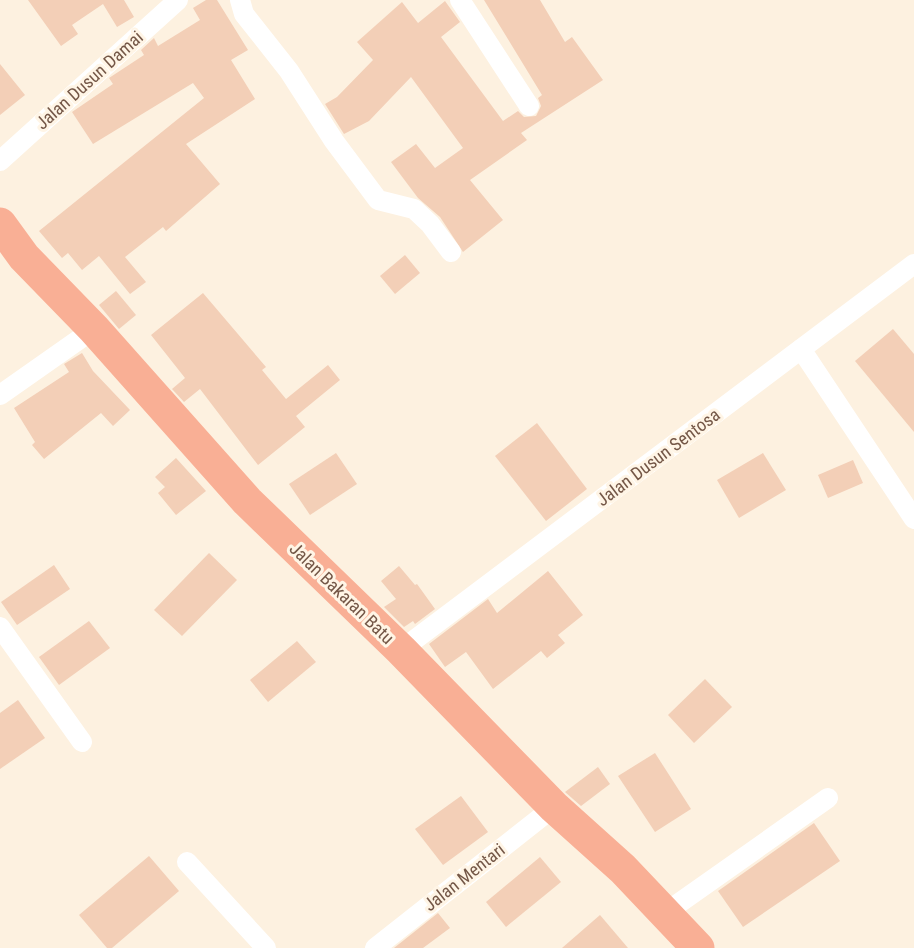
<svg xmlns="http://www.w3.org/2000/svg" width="914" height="948" viewBox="0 0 914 948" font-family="'Roboto Condensed',sans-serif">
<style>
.building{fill:#f3cfb7}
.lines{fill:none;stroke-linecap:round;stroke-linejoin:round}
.street{stroke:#fff;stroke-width:20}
.highway{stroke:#f9af95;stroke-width:33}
.labels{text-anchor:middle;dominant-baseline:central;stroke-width:6;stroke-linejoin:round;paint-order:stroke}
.street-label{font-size:18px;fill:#745747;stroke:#fff5e6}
</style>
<rect width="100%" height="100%" fill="#fdf1e0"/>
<g class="building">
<path d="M28,0H124L134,17L117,27L103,4L72,25L78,34L61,46Z"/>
<path d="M206,0H217L248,50L231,60L255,99L186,144L220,184L166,231L163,227L125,257L146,282L130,294L99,256L82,270L68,253L62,258L39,231L204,98L193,83L93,144L72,112L113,84L109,78L144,55L141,50L154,38L158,46L200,20L193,8Z"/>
<path d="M484,0H540L565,42L572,37L603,80L521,133L527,140L470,180L503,220L463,252L440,217L418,198L391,162L416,144L435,168L463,148L411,77L369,121L344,134L325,104L337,97L373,60L357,42L402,2L418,23L445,1L460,22L441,37L503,121L518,111L524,117L536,116L541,106L538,98L542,95Z"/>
<path d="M0,64L25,95L0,115Z"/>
<path d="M405,255L420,273L395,294L380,276Z"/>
<path d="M116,291L136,315L119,329L99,305Z"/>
<path d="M203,293L266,367L262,370L286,399L328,365L340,380L296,416L305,427L258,465L200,389L184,402L172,389L185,378L151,335Z"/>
<path d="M893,329L914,354V432L855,361Z"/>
<path d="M82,353L93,371L130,410L113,426L101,413L44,459L32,445L35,442L14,408L69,372L64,364Z"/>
<path d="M537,423L587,489L546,521L495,456Z"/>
<path d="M336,453L357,484L310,515L289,484Z"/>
<path d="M763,453L786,490L739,518L717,480Z"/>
<path d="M176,458L206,491L176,515L158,493L165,487L155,477Z"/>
<path d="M853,460L863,483L828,498L818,475Z"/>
<path d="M209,553L237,580L182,636L154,610Z"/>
<path d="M54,565L70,589L17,625L1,602Z"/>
<path d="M399,566L415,585L417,584L435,609L415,624L413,621L404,627L384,607L396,599L381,581Z"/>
<path d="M548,571L583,615L558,635L565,643L547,658L541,651L493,689L466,652L445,667L429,644L488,599L497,613Z"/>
<path d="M89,621L110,648L59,685L39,657Z"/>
<path d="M297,641L316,662L268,702L250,680Z"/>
<path d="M705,679L732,707L694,743L668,715Z"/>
<path d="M18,700L45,738L0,769V713Z"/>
<path d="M655,753L691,809L655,832L618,776Z"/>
<path d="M598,767L610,784L581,806L565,792Z"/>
<path d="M461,796L488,832L443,865L415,829Z"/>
<path d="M814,823L840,861L743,927L718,891Z"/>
<path d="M149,856L179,891L112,948H107L79,915Z"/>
<path d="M540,857L561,882L506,927L486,902Z"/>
<path d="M438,913L450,928L423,948H394Z"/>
<path d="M600,915L628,948H562Z"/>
</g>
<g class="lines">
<g class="street">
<path d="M240,0L244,14L289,71L334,141L378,200L414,209L430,224L451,252"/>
<path d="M460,0L529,106"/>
<path d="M0,161L178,0"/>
<path d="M801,349L914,519"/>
<path d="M0,395L94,329"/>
<path d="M0,627L82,742"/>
<path d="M401,650L914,264"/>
<path d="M187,862L266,948"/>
<path d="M665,913L828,798"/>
<path d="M375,948L554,807"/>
</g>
<path class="highway" d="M0,224L24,257L94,329L247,501L401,650L554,807L623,869L698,948"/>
</g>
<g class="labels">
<g class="street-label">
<text transform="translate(89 80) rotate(-42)">Jalan Dusun Damai</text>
<text transform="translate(658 457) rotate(-37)">Jalan Dusun Sentosa</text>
<text transform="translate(342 593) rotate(44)">Jalan Bakaran Batu</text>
<text transform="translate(464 877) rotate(-38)">Jalan Mentari</text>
</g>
</g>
</svg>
